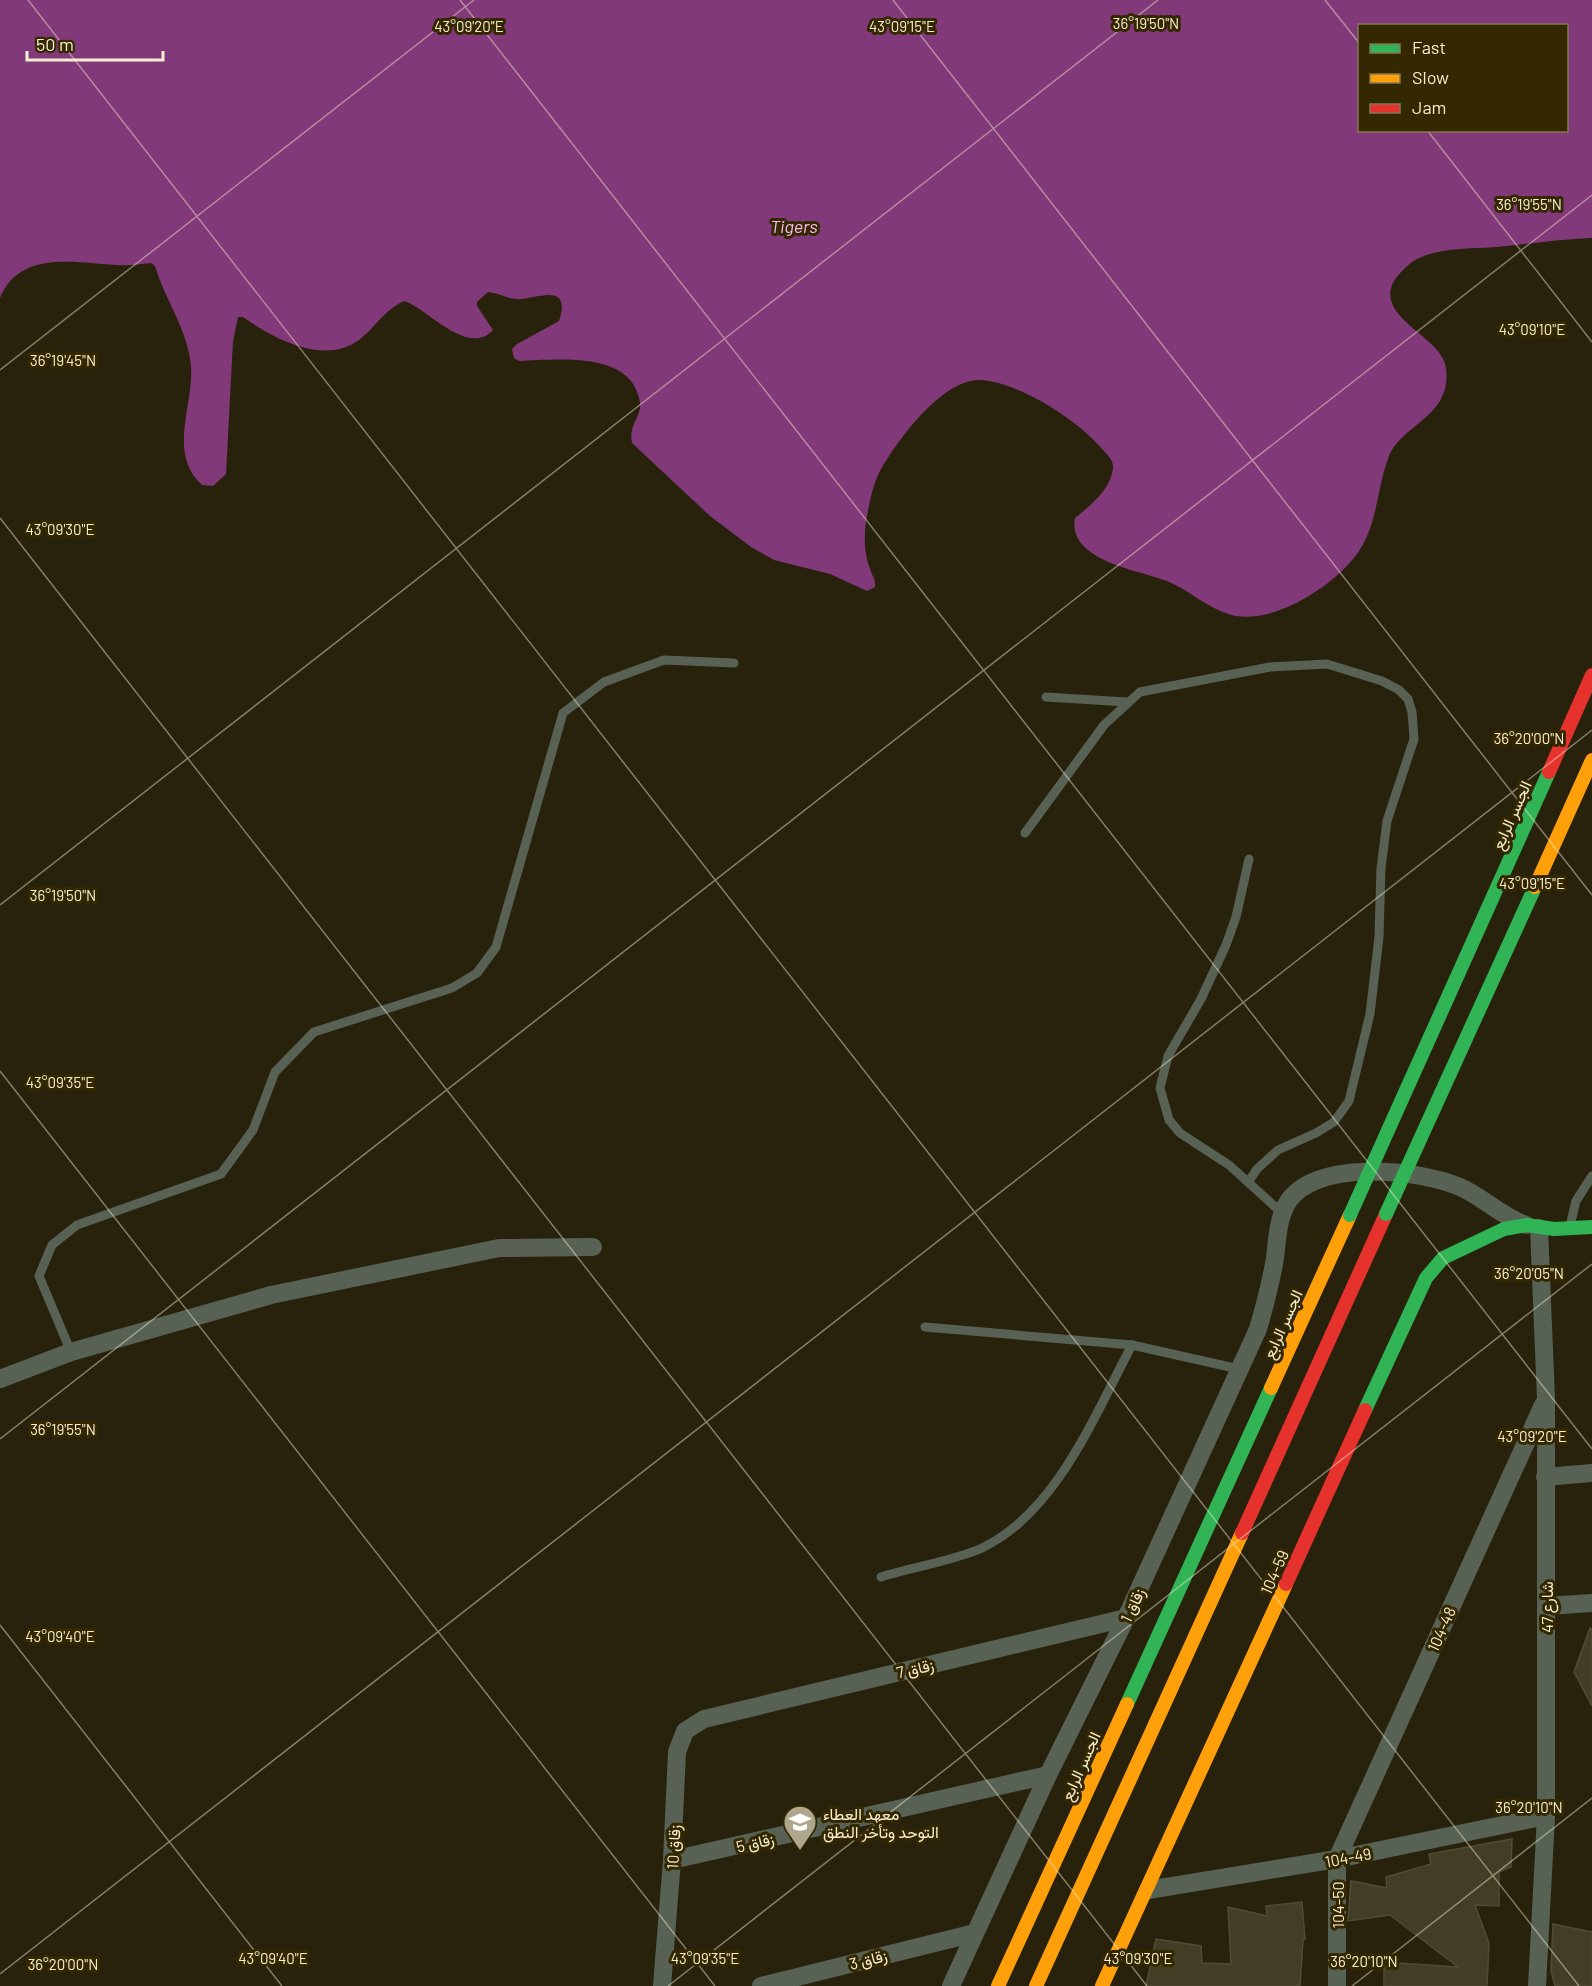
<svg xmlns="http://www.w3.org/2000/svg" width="1592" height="1986" viewBox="0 0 1592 1986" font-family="Barlow,Vazirmatn,sans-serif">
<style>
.water{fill:#823979;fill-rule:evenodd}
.building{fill:#423e26;stroke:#4f4c36;stroke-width:1.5}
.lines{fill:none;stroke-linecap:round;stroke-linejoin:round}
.lane{stroke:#576255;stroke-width:9}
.street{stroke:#576255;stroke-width:18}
.fast{stroke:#30b455;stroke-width:14}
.slow{stroke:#ff9f0a;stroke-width:14}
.jam{stroke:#e5322d;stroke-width:14}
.fast-bridge{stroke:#30b455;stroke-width:14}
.slow-bridge{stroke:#ff9f0a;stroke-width:14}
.jam-bridge{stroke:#e5322d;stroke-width:14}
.ticks{fill:none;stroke:#f7eed1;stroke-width:1.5;stroke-opacity:0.45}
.labels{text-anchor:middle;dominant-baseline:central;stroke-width:6;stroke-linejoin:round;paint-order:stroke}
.street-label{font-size:16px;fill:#f7eed1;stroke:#342800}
.poi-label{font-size:16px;fill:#f7eed1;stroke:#342800;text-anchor:start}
.water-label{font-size:18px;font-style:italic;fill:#fcbaf3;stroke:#342800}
.ticks-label{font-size:15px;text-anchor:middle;fill:#f7eed1;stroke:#342800;stroke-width:6;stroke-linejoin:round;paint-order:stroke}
</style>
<rect width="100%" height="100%" fill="#28220c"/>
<path class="water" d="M0,0H1592V238C1560,239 1529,244 1497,247C1471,249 1441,247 1417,259C1410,262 1395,277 1392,285C1379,320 1442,337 1446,368C1452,417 1403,423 1389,456C1377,486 1378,523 1359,551C1337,584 1277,623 1236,616C1207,610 1190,589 1164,580C1138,570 1067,560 1075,518C1090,506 1110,490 1113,469C1114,461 1108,455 1103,450C1079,421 1018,381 979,380C941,380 895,443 879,473C872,487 869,506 866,521C864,536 864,552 869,566C871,574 876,579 875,587L867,591L830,574L774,560L751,547L710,516L632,443C628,425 642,416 640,403C633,350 557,360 519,361L514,358L512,349L517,344L559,321C573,279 532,301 516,299C506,298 498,293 488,292L477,302V306L493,330C468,358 426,307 404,301C382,312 376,327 359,340C324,366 272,338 243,317H238L233,341L226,474L213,486L202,485C167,453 194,406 191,366C188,330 165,300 155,266L151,263C140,264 130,266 119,265C77,263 19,249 0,298ZM1360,26H1566V130H1360Z"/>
<g class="building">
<path d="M1590,1628L1592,1629V1706L1574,1672Z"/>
<path d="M1512,1839L1511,1867L1499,1872V1906L1475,1905L1489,1943L1487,1986H1384V1962L1458,1967L1390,1915L1348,1921L1351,1881L1387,1888L1386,1877L1431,1864L1429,1854Z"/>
<path d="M1302,1902L1305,1939L1303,1940L1300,1986H1146L1156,1939L1201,1946L1202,1963L1231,1964L1228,1907L1267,1916L1266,1906Z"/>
<path d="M1553,1924L1592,1932V1986H1555L1551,1971Z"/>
</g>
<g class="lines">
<g class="lane">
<path d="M1046,697L1127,702"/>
<path d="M1025,833L1104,725L1140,692L1270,667L1327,664L1382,681L1399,690L1408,699L1412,712L1414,739L1387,821L1381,868L1379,937L1370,1014L1349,1101L1334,1122L1316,1133L1278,1150L1257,1169L1249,1181"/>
<path d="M1249,859L1236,917L1226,945L1201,999L1168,1056L1160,1088L1169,1120L1180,1133L1229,1165L1282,1213"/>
<path d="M1570,1226L1576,1201L1592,1176"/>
<path d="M925,1327L1132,1345"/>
<path d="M71,1352L39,1276L52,1245L77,1225L221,1174L253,1130L275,1072L314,1032L452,988L477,973L496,947L563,713L604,682L664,660L734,663"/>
<path d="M881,1577C910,1568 956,1560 982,1548C1057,1512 1095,1414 1132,1345L1239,1369"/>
</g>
<g class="street">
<path d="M0,1379L71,1352L271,1295L499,1248L593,1247"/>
<path d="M1545,1477L1592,1473"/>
<path d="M1546,1606L1592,1603"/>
<path d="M672,1860L1048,1775"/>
<path d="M1148,1890L1337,1859L1546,1816"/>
<path d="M662,1986L672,1860L677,1752L685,1731L704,1719L1126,1618"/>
<path d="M761,1986L975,1933"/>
<path d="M951,1986L1048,1775L1126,1618L1258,1329C1265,1305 1271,1282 1275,1258C1277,1241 1278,1220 1286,1205C1311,1158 1418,1169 1460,1187C1483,1197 1502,1217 1526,1225"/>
<path d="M1337,1986V1859L1543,1405"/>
<path d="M1537,1986L1546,1816V1399L1539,1228"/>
</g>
<g class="fast">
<path d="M1365,1410L1426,1278L1443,1258L1504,1229L1527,1225L1554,1229L1592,1227"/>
<path d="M1127,1704L1271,1388"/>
</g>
<g class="slow">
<path d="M1271,1388L1350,1215"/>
<path d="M998,1986L1127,1704"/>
<path d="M1036,1986L1242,1533"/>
<path d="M1102,1986L1286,1584"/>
</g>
<g class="jam">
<path d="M1242,1533L1386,1214"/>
<path d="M1286,1584L1365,1410"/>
</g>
<g class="fast-bridge">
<path d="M1386,1214L1535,887"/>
<path d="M1350,1215L1549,772"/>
</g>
<path class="slow-bridge" d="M1535,887L1592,760"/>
<path class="jam-bridge" d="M1549,772L1592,675"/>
</g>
<path class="ticks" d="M28,0L1579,1986M460,0L1592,1449M893,0L1592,895M1325,0L1360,44M1427,130L1592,342M0,370L474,0M0,518L1147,1986M0,905L1158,0M0,1071L715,1986M0,1439L1592,195M0,1625L282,1986M0,1974L1592,730M668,1986L1592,1264M1352,1986L1592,1798"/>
<defs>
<symbol id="school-pin" viewBox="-11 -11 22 30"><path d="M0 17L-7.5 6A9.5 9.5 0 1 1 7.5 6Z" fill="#afa78c" stroke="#342800"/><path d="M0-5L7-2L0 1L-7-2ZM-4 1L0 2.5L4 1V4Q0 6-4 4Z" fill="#fff"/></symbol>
</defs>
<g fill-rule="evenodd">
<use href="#school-pin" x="781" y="1803" width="38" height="52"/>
</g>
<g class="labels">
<g class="street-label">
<text transform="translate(1511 815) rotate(-66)">الجسر الرابع</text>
<text transform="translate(1282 1324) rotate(-66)">الجسر الرابع</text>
<text transform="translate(1274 1572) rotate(-66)">104-59</text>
<text transform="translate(1132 1605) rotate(-65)">زقاق 1</text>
<text transform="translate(1546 1607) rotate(-90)">شارع 47</text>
<text transform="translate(1441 1629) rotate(-66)">104-48</text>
<text transform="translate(915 1668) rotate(-13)">زقاق 7</text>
<text transform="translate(1080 1766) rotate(-66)">الجسر الرابع</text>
<text transform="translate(755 1842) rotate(-13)">زقاق 5</text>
<text transform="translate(673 1847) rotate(-87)">زقاق 10</text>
<text transform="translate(1348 1857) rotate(-11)">104-49</text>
<text transform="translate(1337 1905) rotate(-90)">104-50</text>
<text transform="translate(868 1959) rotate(-14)">زقاق 3</text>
</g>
<g class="poi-label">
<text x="823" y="1813">معهد العطاء<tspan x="823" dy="18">التوحد وتأخر النطق</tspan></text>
</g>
<g class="water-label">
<text x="794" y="226">Tigers</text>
</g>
</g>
<g class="ticks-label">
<text x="1146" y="29">36°19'50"N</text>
<text x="469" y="32">43°09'20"E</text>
<text x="902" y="32">43°09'15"E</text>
<text x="1529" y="210">36°19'55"N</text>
<text x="1532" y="335">43°09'10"E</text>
<text x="63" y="366">36°19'45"N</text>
<text x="60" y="535">43°09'30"E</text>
<text x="1529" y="744">36°20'00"N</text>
<text x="1532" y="889">43°09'15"E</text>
<text x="63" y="901">36°19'50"N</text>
<text x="60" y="1088">43°09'35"E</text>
<text x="1529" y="1279">36°20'05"N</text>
<text x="63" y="1435">36°19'55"N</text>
<text x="1532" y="1442">43°09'20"E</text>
<text x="60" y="1642">43°09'40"E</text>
<text x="1529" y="1813">36°20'10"N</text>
<text x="273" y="1964">43°09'40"E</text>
<text x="705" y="1964">43°09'35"E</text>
<text x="1138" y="1964">43°09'30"E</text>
<text x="1364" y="1967">36°20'10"N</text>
<text x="63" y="1970">36°20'00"N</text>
</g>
<rect x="1358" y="24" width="210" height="108" fill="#342800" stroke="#827754" stroke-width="1.5"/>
<rect x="1370" y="44" width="30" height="9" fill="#30b455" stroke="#827754" stroke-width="1.5"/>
<text x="1412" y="54" font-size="18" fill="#f7eed1">Fast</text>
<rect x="1370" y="74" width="30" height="9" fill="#ff9f0a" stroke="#827754" stroke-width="1.5"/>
<text x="1412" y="84" font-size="18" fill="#f7eed1">Slow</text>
<rect x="1370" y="104" width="30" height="9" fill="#e5322d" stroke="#827754" stroke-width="1.5"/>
<text x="1412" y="114" font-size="18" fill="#f7eed1">Jam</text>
<path d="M27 51v9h136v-9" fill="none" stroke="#f7eed1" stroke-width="3"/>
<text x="36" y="51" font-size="18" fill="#f7eed1" stroke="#342800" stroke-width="4.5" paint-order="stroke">50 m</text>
</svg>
